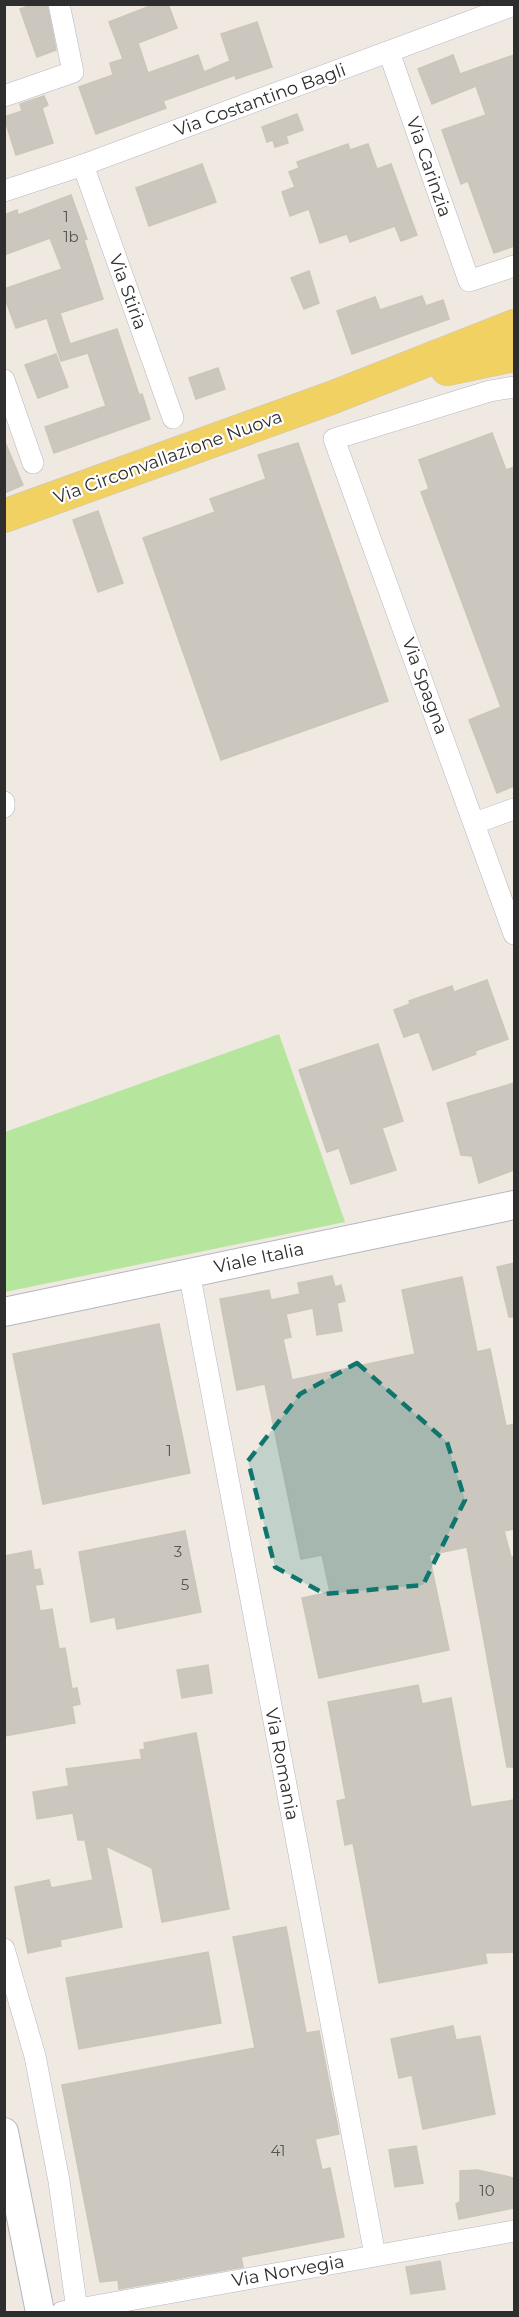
<svg xmlns="http://www.w3.org/2000/svg" width="519" height="2317" viewBox="0 0 519 2317" font-family="Montserrat,sans-serif">
<style>
.grass{fill:#b6e59e}
.building{fill:#cbc7bf;stroke:#cbc5ba;stroke-width:1.5}
.lines{fill:none;stroke-linecap:round;stroke-linejoin:round}
.street-casing{stroke:#b4b7c1;stroke-width:22}
.secondary-casing{stroke:#b4b7c1;stroke-width:30}
.primary-casing{stroke:#c9c9c9;stroke-width:34}
.street{stroke:#fff;stroke-width:21}
.secondary{stroke:#fff;stroke-width:28}
.primary{stroke:#f2d163;stroke-width:33}
.marked{fill:#0f766e;fill-opacity:0.2;stroke:#0f766e;stroke-width:4.5;stroke-dasharray:12 8;stroke-linejoin:round}
.labels{text-anchor:middle;dominant-baseline:central;stroke-width:4.5;stroke-linejoin:round;paint-order:stroke}
.number-label{font-size:15px;fill:#555452}
.street-label{font-size:18px;fill:#2e2e2e;stroke:#fff}
</style>
<rect width="100%" height="100%" fill="#efe9e1"/>
<path class="grass" d="M279,1034L345,1222L5,1292V1132Z"/>
<g class="building">
<path d="M34,4H47L56,50L37,57L20,9Z"/>
<path d="M155,4H168L177,28L138,43L148,73L198,55L204,72L230,61L221,34L257,22L272,67L236,79L235,75L163,101L166,108L96,134L79,87L113,75L110,63L123,59L109,22Z"/>
<path d="M453,55L460,74L514,55V246L494,253L468,181L461,184L442,130L486,115L476,86L432,104L418,69Z"/>
<path d="M44,96L48,105L42,108L53,143L16,155L4,117L22,111L20,104Z"/>
<path d="M297,114L303,130L286,136L288,143L275,147L273,140L267,142L262,127Z"/>
<path d="M348,144L350,150L368,144L377,169L391,164L417,235L401,241L395,226L350,242L347,234L320,243L309,209L290,216L282,192L295,187L289,172L299,168L297,162Z"/>
<path d="M202,164L216,202L149,226L136,188Z"/>
<path d="M71,195L87,239L84,240L103,299L60,313L70,344L117,329L139,395L142,394L150,419L54,453L45,427L106,406L88,353L61,361L47,318L16,328L4,296V289L62,269L50,238L4,255V215L17,210L18,215Z"/>
<path d="M309,271L319,303L304,309L291,278Z"/>
<path d="M422,296L426,306L443,300L449,319L352,354L337,311L375,297L380,310Z"/>
<path d="M56,354L68,387L38,398L25,365Z"/>
<path d="M218,368L225,389L196,399L189,378Z"/>
<path d="M492,433L506,470L514,467V786L497,793L469,720L501,707L421,492L429,489L419,460Z"/>
<path d="M5,442L23,485L4,493V443Z"/>
<path d="M298,443L388,701L221,760L143,538L215,512L210,499L266,479L258,455Z"/>
<path d="M98,511L123,583L98,592L73,520Z"/>
<path d="M487,980L508,1039L475,1051L476,1054L433,1070L419,1032L404,1037L394,1010L410,1004L409,1001L452,986L454,992Z"/>
<path d="M378,1044L403,1121L382,1128L396,1170L351,1184L339,1148L327,1152L299,1070Z"/>
<path d="M514,1083V1170L479,1183L472,1156L461,1155L447,1103Z"/>
<path d="M514,1263V1317H509L497,1267Z"/>
<path d="M332,1276L335,1287L341,1285L345,1301L337,1303L342,1331L317,1335L313,1308L286,1314L291,1337L283,1339L292,1380L415,1354L402,1290L462,1277L477,1352L490,1349L506,1426L514,1424V1529L504,1531L511,1557H514V1767H507L467,1547L429,1555L449,1650L319,1678L302,1598L330,1592L322,1555L301,1559L265,1384L237,1390L220,1299L269,1290L271,1300L300,1294L298,1283Z"/>
<path d="M159,1324L190,1473L43,1504L13,1354Z"/>
<path d="M185,1531L201,1612L117,1629L115,1617L91,1622L79,1552Z"/>
<path d="M31,1551L34,1570L40,1569L43,1584L35,1585L40,1611L52,1609L59,1649L65,1648L72,1689L77,1688L80,1704L72,1706L75,1723L4,1736V1556Z"/>
<path d="M208,1665L212,1693L182,1698L177,1670Z"/>
<path d="M418,1685L422,1704L451,1698L471,1807L514,1800V1952L485,1953L487,1963L379,1983L353,1843L345,1845L337,1801L346,1799L328,1702Z"/>
<path d="M196,1733L229,1909L162,1922L152,1868L106,1846L122,1927L60,1940L61,1946L28,1953L15,1887L49,1880L51,1888L93,1880L85,1840H78L73,1813L37,1819L33,1792L69,1786L66,1769L142,1759L140,1750L145,1749L144,1743Z"/>
<path d="M286,1927L306,2033L319,2031L339,2134L315,2139L322,2170L330,2168L344,2237L241,2257L243,2267L119,2289L118,2280L100,2282L62,2085L255,2048L233,1937Z"/>
<path d="M208,1952L221,2023L79,2049L66,1978Z"/>
<path d="M453,2026L456,2040L480,2036L495,2114L423,2129L412,2075L399,2078L391,2039Z"/>
<path d="M416,2146L423,2183L395,2187L389,2150Z"/>
<path d="M477,2170L514,2178V2208L459,2219L456,2204L460,2202V2171Z"/>
<path d="M440,2261L445,2289L411,2294L406,2267Z"/>
</g>
<g class="lines">
<defs>
<g id="street">
<path d="M389,52L469,281L514,266"/>
<path d="M4,96L73,72L59,4"/>
<path d="M83,165L173,418"/>
<path d="M4,191L83,165L514,5"/>
<path d="M4,380L33,463"/>
<path d="M514,387L490,391L334,439L514,934"/>
<path d="M4,802V807"/>
<path d="M475,823L514,809"/>
<path d="M189,1272L375,2255"/>
<path d="M4,1949L35,2056L59,2181L77,2310"/>
<path d="M62,2312L514,2231"/>
</g>
<g id="secondary">
<path d="M4,1312L514,1205"/>
<path d="M4,2132L40,2312"/>
</g>
<g id="primary">
<path d="M447,369L514,355"/>
<path d="M4,516L331,398L514,326"/>
</g>
</defs>
<use href="#street" class="street-casing"/>
<use href="#secondary" class="secondary-casing"/>
<use href="#primary" class="primary-casing"/>
<use href="#street" class="street"/>
<use href="#secondary" class="secondary"/>
<use href="#primary" class="primary"/>
</g>
<path class="marked" d="M357,1363L447,1442L465,1500L423,1585L325,1594L275,1567L248,1461L300,1394Z"/>
<g class="labels">
<g class="number-label">
<text x="66" y="216">1</text>
<text x="71" y="236">1b</text>
<text x="169" y="1450">1</text>
<text x="178" y="1551">3</text>
<text x="185" y="1584">5</text>
<text x="278" y="2150">41</text>
<text x="487" y="2190">10</text>
</g>
<g class="street-label">
<text transform="translate(260 100) rotate(-20)">Via Costantino Bagli</text>
<text transform="translate(429 167) rotate(71)">Via Carinzia</text>
<text transform="translate(128 292) rotate(70)">Via Stiria</text>
<text transform="translate(168 457) rotate(-20)">Via Circonvallazione Nuova</text>
<text transform="translate(425 686) rotate(70)">Via Spagna</text>
<text transform="translate(259 1258) rotate(-12)">Viale Italia</text>
<text transform="translate(282 1764) rotate(79)">Via Romania</text>
<text transform="translate(288 2271) rotate(-10)">Via Norvegia</text>
</g>
</g>
<rect width="519" height="2317" fill="none" stroke="#2e2e2e" stroke-width="12"/>
</svg>
